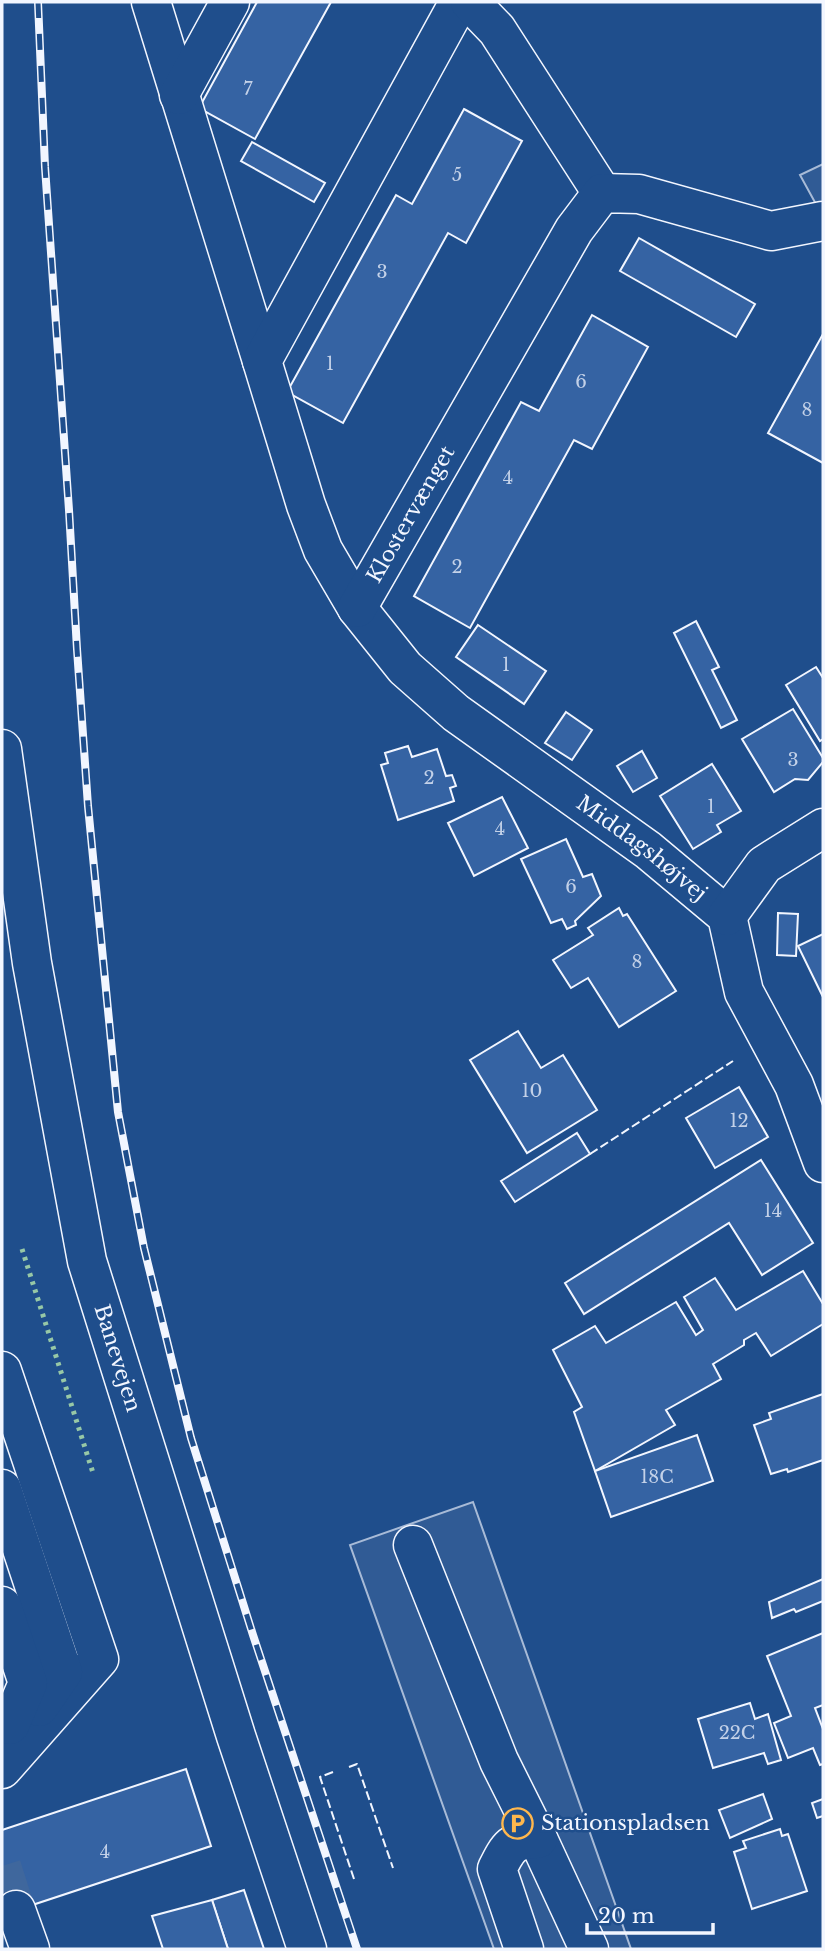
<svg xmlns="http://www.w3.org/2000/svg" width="825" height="1951" viewBox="0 0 825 1951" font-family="'Libre Baskerville',serif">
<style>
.built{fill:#305b95;stroke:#a8bbd7;stroke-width:2}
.building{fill:#3563a3;stroke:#f2f6ff;stroke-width:2}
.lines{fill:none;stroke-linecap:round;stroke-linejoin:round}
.minor-tunnel{stroke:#3f679d;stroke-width:38;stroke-dasharray:38 19;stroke-linecap:butt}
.minor-casing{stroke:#f2f6ff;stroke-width:41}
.major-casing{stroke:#f2f6ff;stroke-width:41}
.minor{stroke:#1f4e8c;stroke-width:38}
.major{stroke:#1f4e8c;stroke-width:38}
.rail-casing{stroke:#f2f6ff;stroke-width:8}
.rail{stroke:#1f4e8c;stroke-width:5;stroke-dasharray:16;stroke-linecap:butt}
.hedge{stroke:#97c8a6;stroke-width:5;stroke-dasharray:3.5 5;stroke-linecap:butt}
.fence{stroke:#f2f6ff;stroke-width:2;stroke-dasharray:9 3.5;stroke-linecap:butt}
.labels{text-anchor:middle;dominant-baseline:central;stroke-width:5;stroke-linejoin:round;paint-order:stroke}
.number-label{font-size:18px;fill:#c3d1e8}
.street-label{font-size:21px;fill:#f2f6ff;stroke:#1f4e8c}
.poi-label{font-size:21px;fill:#f2f6ff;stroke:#1f4e8c;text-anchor:start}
</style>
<rect width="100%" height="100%" fill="#1f4e8c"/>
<g class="built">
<path d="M823,164V217L800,175Z"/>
<path d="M473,1502L631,1949H494L350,1545Z"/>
</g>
<g class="building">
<path d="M257,2H331L255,139L199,108Z"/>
<path d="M464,109L522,141L466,243L448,233L343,423L287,392L396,195L412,204Z"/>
<path d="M252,142L325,183L314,202L241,161Z"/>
<path d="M639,238L755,304L736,337L620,271Z"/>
<path d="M592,315L648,347L592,449L574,440L470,628L414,596L521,402L539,411Z"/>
<path d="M823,334V463L768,433Z"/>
<path d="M696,621L719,667L712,670L737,720L721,728L674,633Z"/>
<path d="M478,625L546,671L524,704L456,657Z"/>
<path d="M816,667L823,678V739L820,741L786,685Z"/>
<path d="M793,709L823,758V762L808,780L795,779L774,792L742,739Z"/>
<path d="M566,712L592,730L572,760L545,743Z"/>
<path d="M408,746L412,757L437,749L446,776L452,775L456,786L450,788L454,801L398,820L381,765L388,763L385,753Z"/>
<path d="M642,751L657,778L633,792L617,766Z"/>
<path d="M712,764L741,811L717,825L721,832L693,849L660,796Z"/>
<path d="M502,797L528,848L474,876L448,823Z"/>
<path d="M566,839L583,877L592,874L601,896L575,921L576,925L567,929L562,919L551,923L521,859Z"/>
<path d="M619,908L623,916L627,914L676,991L619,1027L588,978L571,988L553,960L593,935L588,928Z"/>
<path d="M778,913L798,914L796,956L777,955Z"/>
<path d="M823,934V997L798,946Z"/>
<path d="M518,1031L541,1068L563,1055L597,1110L527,1153L470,1060Z"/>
<path d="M739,1087L768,1137L715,1168L686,1118Z"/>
<path d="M577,1133L590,1154L515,1202L501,1181Z"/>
<path d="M761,1160L813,1243L762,1275L729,1223L584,1314L565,1283Z"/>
<path d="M803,1271L823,1304V1324L771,1356L756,1333L744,1340V1345L713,1364L721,1379L666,1410L675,1425L595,1471L574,1412L582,1407L553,1350L595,1326L606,1343L676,1302L696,1335L703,1330L684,1297L715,1278L736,1310Z"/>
<path d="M823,1394V1460L788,1472L787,1469L771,1474L754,1425L771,1419L769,1413Z"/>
<path d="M697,1435L713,1481L611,1517L595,1471Z"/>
<path d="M823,1579V1601L796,1612L794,1609L772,1618L769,1602Z"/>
<path d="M823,1633V1705L815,1708L823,1729V1764L820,1765L813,1748L788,1758L774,1723L791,1716L767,1656Z"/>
<path d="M750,1703L755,1719L768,1714L781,1760L768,1764L764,1753L713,1768L698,1719Z"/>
<path d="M186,1769L211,1846L2,1915V1830Z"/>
<path d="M763,1794L772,1819L730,1838L719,1810Z"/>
<path d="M823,1799V1816L817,1818L812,1803Z"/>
<path d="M780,1829L782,1836L788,1834L807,1891L752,1909L734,1852L746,1848L743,1841Z"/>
<path d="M244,1890L264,1949H228L212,1900Z"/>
<path d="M212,1900L228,1949H163L152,1916Z"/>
</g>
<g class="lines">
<path class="minor-tunnel" d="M2,1866L16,1910"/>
<defs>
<g id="minor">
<path d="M151,2L262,361"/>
<path id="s1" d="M459,2L262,361L306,505L323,550L357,608L405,668L456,713L648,850L727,916L744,992L794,1085L823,1163"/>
<path d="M470,2L497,30L602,193"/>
<path d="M179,95L230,2"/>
<path id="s2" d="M357,608L574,230L602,193L639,194L771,231L823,221"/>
<path d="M727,916L764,865L823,828"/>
<path d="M2,1371L99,1659L2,1769"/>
<path d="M2,1489L63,1672L39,1707"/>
<path d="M413,1545L499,1761L538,1839L589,1949"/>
<path d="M2,1606L28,1683L10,1725"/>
<path d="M16,1910L30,1949"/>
<path d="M524,1949L497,1869C508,1847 512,1839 538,1839"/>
</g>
<g id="major">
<path id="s3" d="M2,749L32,963L87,1261L236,1736L307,1949"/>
</g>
</defs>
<use href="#minor" class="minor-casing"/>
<use href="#major" class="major-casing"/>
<use href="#minor" class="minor"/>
<use href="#major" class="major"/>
<defs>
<path id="rail" d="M38,2L45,167L69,510L77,649L88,806L118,1112L144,1248L191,1438L253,1635L357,1949"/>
</defs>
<use href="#rail" class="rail-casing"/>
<use href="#rail" class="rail"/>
<path class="hedge" d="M22,1249L93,1473"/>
<g class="fence">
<path d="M590,1154L733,1061"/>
<path d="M349,1767L357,1764L393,1868"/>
<path d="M333,1772L320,1777L355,1882"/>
</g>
</g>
<defs>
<symbol id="parking-ring" viewBox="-11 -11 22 22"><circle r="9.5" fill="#1f4e8c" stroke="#ffb74d" stroke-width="1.5"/><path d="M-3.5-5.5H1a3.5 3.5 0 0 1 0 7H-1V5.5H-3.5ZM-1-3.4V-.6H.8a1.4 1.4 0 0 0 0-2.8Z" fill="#ffb74d"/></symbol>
</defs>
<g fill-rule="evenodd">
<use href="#parking-ring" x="500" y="1806" width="35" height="35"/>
</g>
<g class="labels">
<g class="number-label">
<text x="248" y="89">7</text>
<text x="457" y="175">5</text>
<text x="382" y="272">3</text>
<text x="330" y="364">1</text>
<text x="581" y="382">6</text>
<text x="807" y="410">8</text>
<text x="508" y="478">4</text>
<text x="457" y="567">2</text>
<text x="506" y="665">1</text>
<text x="793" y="760">3</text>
<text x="429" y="778">2</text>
<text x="711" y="807">1</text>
<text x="500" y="829">4</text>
<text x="571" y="887">6</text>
<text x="637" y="962">8</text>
<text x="532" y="1091">10</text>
<text x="739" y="1121">12</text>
<text x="773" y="1211">14</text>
<text x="657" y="1477">18C</text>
<text x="737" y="1733">22C</text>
<text x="105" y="1852">4</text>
</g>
<g class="street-label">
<text stroke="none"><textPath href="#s2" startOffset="108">Klostervænget</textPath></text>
<text stroke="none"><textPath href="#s1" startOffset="1050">Middagshøjvej</textPath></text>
<text stroke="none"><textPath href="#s3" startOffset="621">Banevejen</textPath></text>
</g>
<g class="poi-label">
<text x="541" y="1823">Stationspladsen</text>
</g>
</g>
<rect width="825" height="1951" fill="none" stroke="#f2f6ff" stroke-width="7"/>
<path d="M587 1923v10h126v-10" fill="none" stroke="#f2f6ff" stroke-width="3.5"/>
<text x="598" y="1923" font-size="21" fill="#f2f6ff" stroke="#1f4e8c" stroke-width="5" paint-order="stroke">20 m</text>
</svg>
